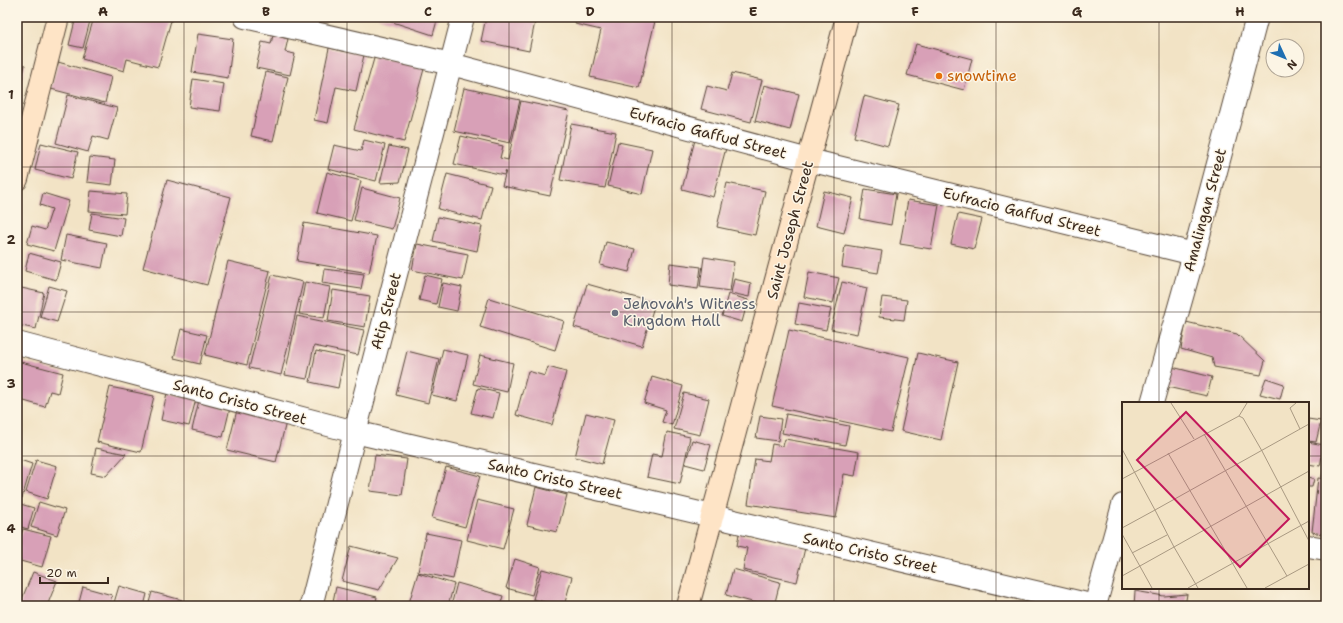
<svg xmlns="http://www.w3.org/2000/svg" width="1343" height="623" viewBox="0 0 1343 623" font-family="'Shantell Sans',sans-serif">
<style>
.building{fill:#d8a0b7}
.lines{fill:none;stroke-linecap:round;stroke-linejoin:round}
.minor-casing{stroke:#564637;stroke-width:24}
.secondary-casing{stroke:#564637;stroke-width:24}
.minor{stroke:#fff;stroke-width:22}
.secondary{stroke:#fee4c6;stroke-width:22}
.grid{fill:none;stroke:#3b2a1e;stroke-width:1;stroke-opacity:0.55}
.food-dot{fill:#e8710a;stroke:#fcf5e5;stroke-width:1.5}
.worship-dot{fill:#6b7280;stroke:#fcf5e5;stroke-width:1.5}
.labels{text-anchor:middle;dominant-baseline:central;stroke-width:3;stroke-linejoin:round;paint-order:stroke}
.food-label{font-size:15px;fill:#c56008;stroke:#fcf5e5;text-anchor:start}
.street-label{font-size:15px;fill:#3b2a1e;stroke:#fcf5e5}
.worship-label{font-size:15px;fill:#5b616d;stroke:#fcf5e5;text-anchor:start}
.inset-road{fill:none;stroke:#a99982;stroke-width:1}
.view{fill:#c2185b;fill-opacity:0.15;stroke:#c2185b;stroke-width:2}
.inset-edge{fill:none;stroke:#3b2a1e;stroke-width:2}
.neatline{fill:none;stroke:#3b2a1e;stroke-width:1.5}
.grid-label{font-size:13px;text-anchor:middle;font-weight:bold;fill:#3b2a1e}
</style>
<rect width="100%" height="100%" fill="#fcf5e5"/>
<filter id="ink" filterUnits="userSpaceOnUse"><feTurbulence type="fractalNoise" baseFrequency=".025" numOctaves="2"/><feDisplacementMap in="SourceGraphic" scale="8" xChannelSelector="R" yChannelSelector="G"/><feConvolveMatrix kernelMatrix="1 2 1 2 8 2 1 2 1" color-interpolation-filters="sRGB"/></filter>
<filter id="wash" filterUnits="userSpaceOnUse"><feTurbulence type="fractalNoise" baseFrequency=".012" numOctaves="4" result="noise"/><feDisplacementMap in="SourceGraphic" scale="16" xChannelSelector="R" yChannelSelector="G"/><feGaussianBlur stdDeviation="0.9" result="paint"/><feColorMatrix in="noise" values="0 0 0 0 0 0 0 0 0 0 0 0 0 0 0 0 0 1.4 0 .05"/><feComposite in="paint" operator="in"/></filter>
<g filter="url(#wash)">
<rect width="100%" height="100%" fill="#f2e3c5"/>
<g id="blocks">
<g class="building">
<path d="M76,17H91L83,48L69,45Z"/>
<path d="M94,17H172L158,67L127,59L124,71L82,59Z"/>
<path d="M377,17H438L433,35Z"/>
<path d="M486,17H536L529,51L481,41Z"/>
<path d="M576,17H656L639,88L590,77L601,30L575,24Z"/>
<path d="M904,17H914L913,20Z"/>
<path d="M198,34L233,39L228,78L192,72Z"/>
<path d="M273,35L288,39L285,52L295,54L290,75L256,68L262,42L271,44Z"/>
<path d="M916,44L972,59L964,90L907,75Z"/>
<path d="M329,48L364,55L356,91L336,87L328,123L314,120Z"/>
<path d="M375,55L424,69L404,142L354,129Z"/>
<path d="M58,62L111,77L105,103L51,89Z"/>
<path d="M17,64L25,65L19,91H17Z"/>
<path d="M266,72L288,77L273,141L251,136Z"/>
<path d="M732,73L762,80L751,122L701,109L707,86L727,91Z"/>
<path d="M193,79L224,84L220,111L189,107Z"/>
<path d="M764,85L799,94L790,130L755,121Z"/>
<path d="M464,88L520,100L510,143L454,131Z"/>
<path d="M68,95L117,108L108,140L93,136L88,152L56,143Z"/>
<path d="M864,96L899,105L888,146L854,137Z"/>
<path d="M521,101L569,111L550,196L502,186L506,171L504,175L454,164L461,136L503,146L500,158L508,160Z"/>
<path d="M571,124L616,132L605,188L560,180Z"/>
<path d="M364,140L385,145L376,181L328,169L334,145L361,151Z"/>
<path d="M695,140L726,148L713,197L682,189Z"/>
<path d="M618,142L652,149L642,194L608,186Z"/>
<path d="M41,143L78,152L71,179L35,170Z"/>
<path d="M389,146L408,150L400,182L380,183Z"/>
<path d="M90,157L115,160L112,185L87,182Z"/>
<path d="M327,172L361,181L351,221L317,213Z"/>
<path d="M447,174L491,185L482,220L438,209Z"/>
<path d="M167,180L231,197L207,285L143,268Z"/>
<path d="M727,183L765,191L755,235L717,227Z"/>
<path d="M362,188L400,198L392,229L354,220Z"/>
<path d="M865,189L896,194L891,225L860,219Z"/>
<path d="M91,191L127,194L125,214L89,211Z"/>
<path d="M824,191L853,198L844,233L816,226Z"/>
<path d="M43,193L69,201L54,251L27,244L32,226L45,230L52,209L40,205Z"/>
<path d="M908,200L939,205L931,249L900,244Z"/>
<path d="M92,213L124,218L121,236L89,230Z"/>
<path d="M958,214L982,219L974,249L951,244Z"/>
<path d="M438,217L482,226L477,251L433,241Z"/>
<path d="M304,223L377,236L369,273L297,261Z"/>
<path d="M66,235L107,243L102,268L61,260Z"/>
<path d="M606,242L635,249L629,272L600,265Z"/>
<path d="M417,244L468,254L463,280L412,270Z"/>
<path d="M845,245L882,251L878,273L842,267Z"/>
<path d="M29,253L61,262L56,280L25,271Z"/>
<path d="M704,257L734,262L730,291L700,287Z"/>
<path d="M228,261L270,271L247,365L205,355Z"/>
<path d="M670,263L701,267L698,289L668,285Z"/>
<path d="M324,269L364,274L361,289L322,283Z"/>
<path d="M809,272L839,278L833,303L804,297Z"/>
<path d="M272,275L303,282L281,375L249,368Z"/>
<path d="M425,275L442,279L436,304L419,300Z"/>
<path d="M734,279L751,283L749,297L731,293Z"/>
<path d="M305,282L330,287L324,318L299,314Z"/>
<path d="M842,282L867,288L857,334L831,329Z"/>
<path d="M443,283L462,287L457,311L438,307Z"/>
<path d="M587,284L655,303L642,346L574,327Z"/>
<path d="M49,286L67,291L57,322L40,317Z"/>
<path d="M17,287L44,293L36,329L17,325Z"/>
<path d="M333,290L370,296L365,327L328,321Z"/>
<path d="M728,294L748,300L742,322L722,316Z"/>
<path d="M882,297L907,300L904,320L879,317Z"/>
<path d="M489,298L564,321L555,350L480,327Z"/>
<path d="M799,303L831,309L826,330L795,324Z"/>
<path d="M297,316L364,330L358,355L314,346L307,379L285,375Z"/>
<path d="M1186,322L1237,334L1265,361L1261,375L1214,367L1212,358L1181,349Z"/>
<path d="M181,329L207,335L200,364L174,358Z"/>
<path d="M789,330L909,357L891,432L772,406Z"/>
<path d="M443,349L468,355L457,401L432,395Z"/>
<path d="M316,351L344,357L338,388L310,382Z"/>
<path d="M407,351L439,359L428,403L396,395Z"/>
<path d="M918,353L958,362L941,440L901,431Z"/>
<path d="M480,355L513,363L507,392L473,384Z"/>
<path d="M17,361L63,373L58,393L50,391L45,407L17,399Z"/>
<path d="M548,367L566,372L552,425L516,415L528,371L545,376Z"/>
<path d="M1172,367L1212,377L1207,396L1167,387Z"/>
<path d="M652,377L683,386L672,425L662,422L666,410L644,403Z"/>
<path d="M1266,378L1284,384L1280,399L1260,394Z"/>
<path d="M110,387L154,396L141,452L97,442Z"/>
<path d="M478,388L499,393L493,418L471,413Z"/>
<path d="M167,393L196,399L189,426L161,420Z"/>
<path d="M684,393L709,399L700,435L674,429Z"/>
<path d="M199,400L230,408L223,437L192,430Z"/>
<path d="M237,410L286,422L276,462L227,450Z"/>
<path d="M586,413L614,420L602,464L575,457Z"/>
<path d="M786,414L849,426L845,445L782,433Z"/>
<path d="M760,416L781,419L778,441L756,438Z"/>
<path d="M1308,419L1321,421L1316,442L1308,441Z"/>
<path d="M667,432L690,437L680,484L647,477L652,454L662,456Z"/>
<path d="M785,439L859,452L855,476L844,474L836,518L748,504L755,459L769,461L772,444L783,446Z"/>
<path d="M692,440L711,445L704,469L685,464Z"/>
<path d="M1308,442L1324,445L1320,466L1308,464Z"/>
<path d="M96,448L126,454L106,476L91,473Z"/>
<path d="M1325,454H1326V478L1322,477Z"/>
<path d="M375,455L407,459L402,495L370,491Z"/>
<path d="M17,459L32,464L22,498L17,496Z"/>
<path d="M36,460L57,466L47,499L26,492Z"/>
<path d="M446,467L480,476L465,527L432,518Z"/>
<path d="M1308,477L1314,479L1312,487H1308Z"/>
<path d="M1318,478L1326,479V535L1312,532Z"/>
<path d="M536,487L567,495L557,532L527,525Z"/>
<path d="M477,500L514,509L503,549L467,540Z"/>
<path d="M39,502L65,510L57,535L31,527Z"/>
<path d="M17,503L34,508L28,529L21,527L17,540Z"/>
<path d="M23,529L51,536L42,567L17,560V544H18Z"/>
<path d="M426,533L461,540L453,579L418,572Z"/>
<path d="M739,534L805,548L797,582L743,570L747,548L737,546Z"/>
<path d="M351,546L398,558L379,590L342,581Z"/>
<path d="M515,559L540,567L532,595L506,588Z"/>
<path d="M542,569L572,577L564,606H558L533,599Z"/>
<path d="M733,569L780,582L774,606H767L726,595Z"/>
<path d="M33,572L57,581L47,606H19Z"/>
<path d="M418,573L454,584L448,606H419L409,603Z"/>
<path d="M457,583L503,596L500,606H451Z"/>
<path d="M119,586L147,594L144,606H113Z"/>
<path d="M83,587L112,595L109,606H78Z"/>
<path d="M336,587L377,597L375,606H332Z"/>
<path d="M1135,591L1164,596L1187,594L1185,606H1134Z"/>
<path d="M152,592L182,600L180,606H148Z"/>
</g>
</g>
</g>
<g filter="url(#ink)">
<use href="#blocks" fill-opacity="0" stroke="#564637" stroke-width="1"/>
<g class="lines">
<defs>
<g id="minor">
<path d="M245,17L451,64L809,160L1194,254"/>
<path d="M17,343L355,432L1095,606"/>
<path d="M1152,403L1194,254L1257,17"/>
<path d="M1308,546L1326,549"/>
<path d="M311,606L355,432L463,17"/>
<path d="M1095,606L1123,505"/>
</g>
<g id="secondary">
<path d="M17,179L58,17"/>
<path d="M688,606L847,17"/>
</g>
</defs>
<use href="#minor" class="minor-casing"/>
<use href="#secondary" class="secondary-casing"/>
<use href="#minor" class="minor"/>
<use href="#secondary" class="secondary"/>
</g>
</g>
<path class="grid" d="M184,17V606M347,17V606M509,17V606M672,17V606M834,17V606M996,17V606M1159,17V403M17,167H1326M17,312H1326M17,456H1123M1308,456H1326M1159,588V606"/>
<circle class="food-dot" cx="939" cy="76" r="4"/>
<circle class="worship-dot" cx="615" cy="313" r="4"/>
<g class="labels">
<g class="food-label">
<text x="947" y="76">snowtime</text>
</g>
<g class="street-label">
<text transform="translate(708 133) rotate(15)">Eufracio Gaffud Street</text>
<text transform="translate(1205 210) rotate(-75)">Amalingan Street</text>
<text transform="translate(1022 212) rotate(14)">Eufracio Gaffud Street</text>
<text transform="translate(790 230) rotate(-75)">Saint Joseph Street</text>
<text transform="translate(386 311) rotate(-75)">Atip Street</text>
<text transform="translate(240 402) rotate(15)">Santo Cristo Street</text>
<text transform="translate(555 479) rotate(13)">Santo Cristo Street</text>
<text transform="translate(870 553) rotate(13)">Santo Cristo Street</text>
</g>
<g class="worship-label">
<text x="623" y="304">Jehovah's Witness<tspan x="623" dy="17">Kingdom Hall</tspan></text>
</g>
</g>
<g transform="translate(1122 402)">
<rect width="187" height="187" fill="#f2e3c5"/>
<path class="inset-road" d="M49,1L72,37M174,1L168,6L178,27M117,14L125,1M82,32L165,174M0,47L33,108L0,126M46,51L125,186M0,77L117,14L121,16L140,49L187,139M0,132L30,186M10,151L45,133M0,174L52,145L33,108L187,22M66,186L187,119M76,186L52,145L187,69M143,186L187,162"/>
<path class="view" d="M64,10L167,117L118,165L15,58Z"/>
<rect width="187" height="187" class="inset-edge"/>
</g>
<rect width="1343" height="623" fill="none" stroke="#fcf5e5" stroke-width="44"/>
<g transform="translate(1285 58) rotate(134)"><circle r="19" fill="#fcf5e5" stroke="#afa495"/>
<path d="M0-3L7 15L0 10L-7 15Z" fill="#1f6fb2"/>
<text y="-6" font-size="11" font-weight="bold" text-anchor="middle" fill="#3b2a1e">N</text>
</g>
<path d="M40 577v6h68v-6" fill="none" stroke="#3b2a1e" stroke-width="2"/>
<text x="46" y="577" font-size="12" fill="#3b2a1e" stroke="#fcf5e5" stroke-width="3" paint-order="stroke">20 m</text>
<rect x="22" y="22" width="1299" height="579" class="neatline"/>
<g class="grid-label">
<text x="103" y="16">A</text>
<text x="266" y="16">B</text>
<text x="428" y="16">C</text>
<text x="590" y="16">D</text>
<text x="753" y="16">E</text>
<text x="915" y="16">F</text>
<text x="1077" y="16">G</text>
<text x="1240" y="16">H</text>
<text x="11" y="99">1</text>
<text x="11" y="244">2</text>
<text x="11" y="388">3</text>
<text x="11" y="533">4</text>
</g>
</svg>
